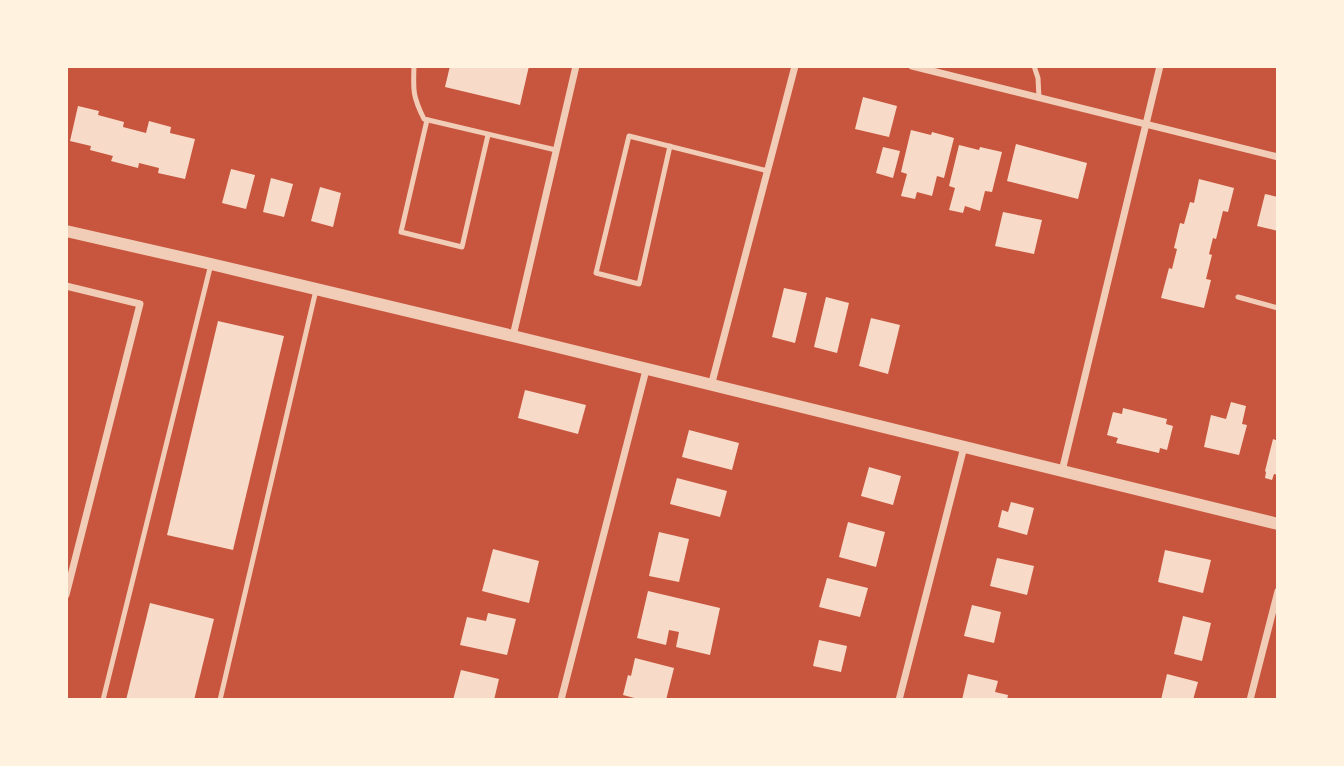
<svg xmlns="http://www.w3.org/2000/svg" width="1344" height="766" viewBox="0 0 1344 766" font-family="Overpass,sans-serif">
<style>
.building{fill:#f7dbc8}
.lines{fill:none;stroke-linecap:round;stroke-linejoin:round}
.service{stroke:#f1ccb7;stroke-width:5}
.minor{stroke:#f1ccb7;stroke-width:7}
.tertiary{stroke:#f1ccb7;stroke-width:12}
</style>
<rect width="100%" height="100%" fill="#c8553d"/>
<g class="building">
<path d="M450,66H529L520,105L445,87Z"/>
<path d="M863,97L897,106L889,137L855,129Z"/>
<path d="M78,106L99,111L98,115L124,122L123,127L146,133L149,121L171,127L170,133L195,139L185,179L158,173L159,168L139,163L138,168L111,161L113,156L90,150L91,146L70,141Z"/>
<path d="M911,130L931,135L932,132L954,138L944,178L937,176L932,196L917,192L915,199L901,196L907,174L901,172Z"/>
<path d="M1016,144L1087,163L1078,199L1007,181Z"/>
<path d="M959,145L979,150L980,147L1002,152L992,192L985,191L980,211L965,206L963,213L949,210L955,188L949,186Z"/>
<path d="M883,147L900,151L893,178L876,173Z"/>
<path d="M231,169L255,175L246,209L222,203Z"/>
<path d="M271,178L293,184L284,217L263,212Z"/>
<path d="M1199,179L1234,188L1228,212L1223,211L1216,239L1213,238L1209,254L1212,255L1206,279L1211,280L1204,308L1161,298L1169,268L1172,269L1177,249L1174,248L1180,223L1184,224L1190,202L1194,203Z"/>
<path d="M320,187L341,193L333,227L311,221Z"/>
<path d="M1265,194L1278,197V231L1257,226Z"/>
<path d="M1003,212L1042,220L1034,254L995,246Z"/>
<path d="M784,288L807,293L795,343L772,337Z"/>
<path d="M826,297L849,303L837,353L814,347Z"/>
<path d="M871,318L900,325L888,374L859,366Z"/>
<path d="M218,321L284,336L233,550L167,535Z"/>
<path d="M525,390L586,405L578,434L518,418Z"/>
<path d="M1231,402L1246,406L1242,424L1247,425L1239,455L1204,447L1211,415L1226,419Z"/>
<path d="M1123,408L1167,419L1166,424L1173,426L1167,450L1160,448L1159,453L1116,443L1118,438L1107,435L1113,412L1122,414Z"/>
<path d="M689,430L739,443L732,470L682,457Z"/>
<path d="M1273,439L1278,441V475L1274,474L1272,480L1265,478L1266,472L1265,471Z"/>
<path d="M869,467L901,476L893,505L861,496Z"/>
<path d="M677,478L727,491L720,517L670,504Z"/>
<path d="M1011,502L1034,508L1027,535L998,527L1002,510L1008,512Z"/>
<path d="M848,522L885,532L876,567L839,557Z"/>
<path d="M659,532L689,539L679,582L649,576Z"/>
<path d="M493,549L539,561L529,603L482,591Z"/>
<path d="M1165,550L1211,560L1203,593L1158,582Z"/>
<path d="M997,558L1034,566L1027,595L990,586Z"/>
<path d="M827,578L868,588L860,617L819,607Z"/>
<path d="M648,591L720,608L710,655L676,647L679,632L669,630L666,645L637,638Z"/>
<path d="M150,603L214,619L194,700H126Z"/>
<path d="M972,605L1001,612L994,643L964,636Z"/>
<path d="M488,613L516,619L507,655L460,645L467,617L486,621Z"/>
<path d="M1183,616L1211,623L1202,661L1174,654Z"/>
<path d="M819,640L847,646L841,672L813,666Z"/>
<path d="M635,658L674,668L666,700H642L623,695L628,675L631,676Z"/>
<path d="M461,670L499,679L494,700H453Z"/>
<path d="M968,674L998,681L995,692L1008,695L1007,700H962Z"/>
<path d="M1167,674L1198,682L1193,700H1161Z"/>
</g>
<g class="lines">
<g class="service">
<path d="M414,66C413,91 413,97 424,119L556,150"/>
<path d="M1034,66L1038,78L1039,98"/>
<path d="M427,120L401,232L462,247L488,135"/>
<path d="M670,146L639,284L596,273L629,136L768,171"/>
<path d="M1238,297L1278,308"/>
<path d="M103,700L211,264"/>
<path d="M220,700L316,290"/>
</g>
<g class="minor">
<path d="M912,66L1278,157"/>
<path d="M66,286L140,304L66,595"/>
<path d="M513,336L576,66"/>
<path d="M711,386L795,66"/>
<path d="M1062,471L1160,66"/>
<path d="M561,700L646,370"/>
<path d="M899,700L964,447"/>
<path d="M1250,700L1278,591"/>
</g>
<path class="tertiary" d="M66,231L211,264L513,336L1278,524"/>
</g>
<rect width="1344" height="766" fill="none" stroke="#fff3e0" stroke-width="136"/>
</svg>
